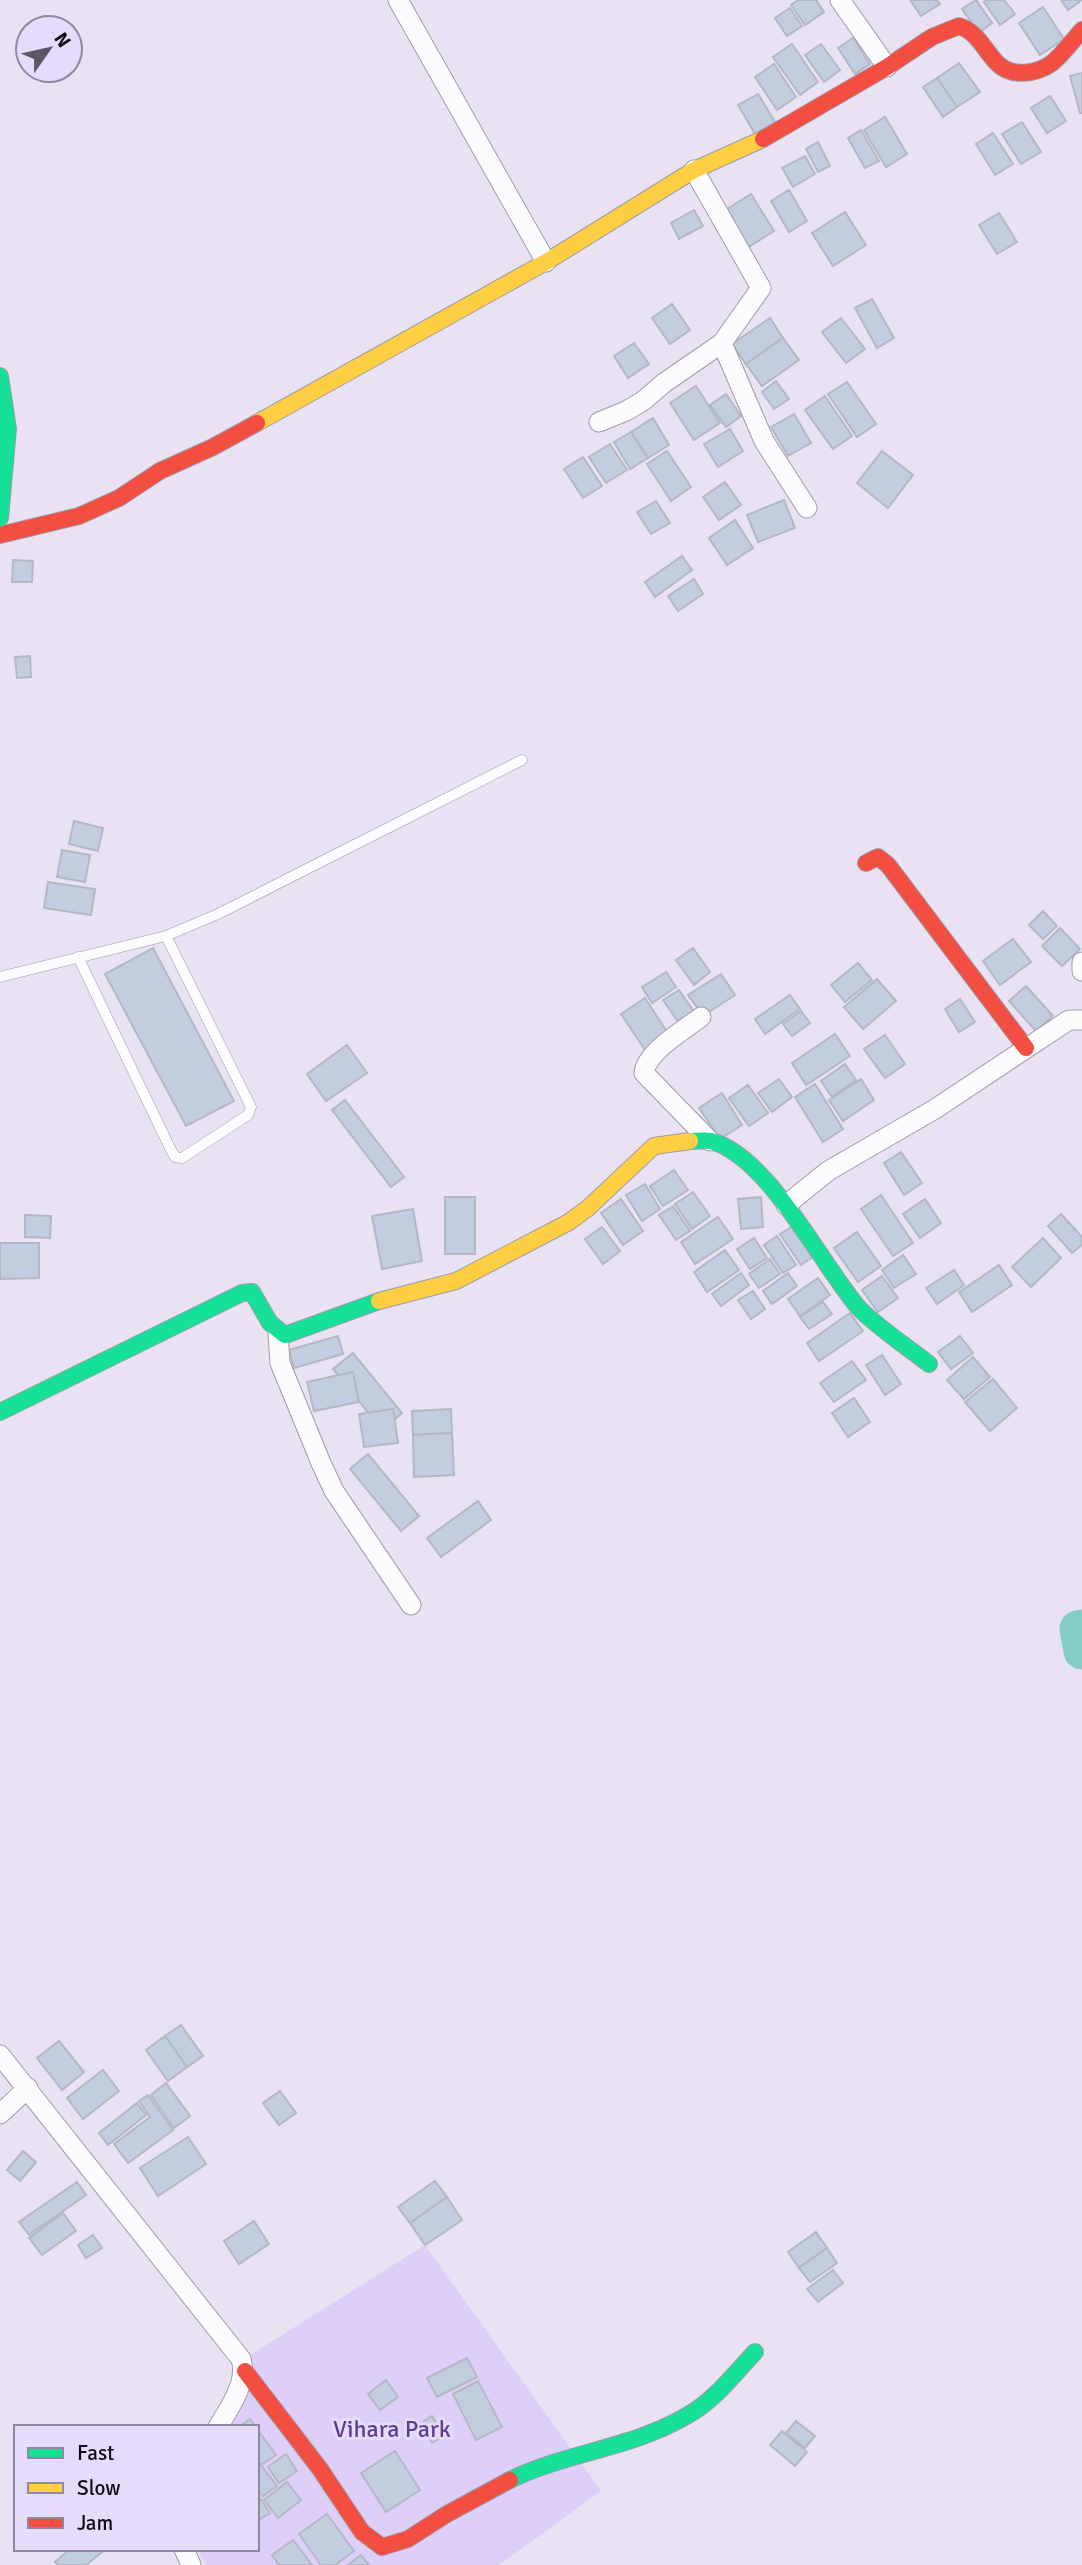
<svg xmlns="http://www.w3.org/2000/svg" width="1082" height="2565" viewBox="0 0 1082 2565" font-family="Signika,sans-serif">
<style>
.green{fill:#ddcff7}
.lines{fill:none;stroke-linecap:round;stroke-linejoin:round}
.river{stroke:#84cec7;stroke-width:37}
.building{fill:#c2cddf;stroke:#b4b8c4;stroke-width:2}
.lane-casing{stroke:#a09ba9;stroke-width:11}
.street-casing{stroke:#a09ba9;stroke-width:21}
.fast-casing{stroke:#a09ba9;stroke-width:18}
.slow-casing{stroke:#a09ba9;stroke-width:18}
.jam-casing{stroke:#a09ba9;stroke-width:18}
.lane{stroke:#fcfbfd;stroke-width:10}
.street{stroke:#fcfbfd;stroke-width:19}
.fast{stroke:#16e098;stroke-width:16}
.slow{stroke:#ffcf43;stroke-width:16}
.jam{stroke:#f24e42;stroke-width:16}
.labels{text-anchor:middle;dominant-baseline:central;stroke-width:6;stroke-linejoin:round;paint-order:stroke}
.park-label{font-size:24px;fill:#5f3c90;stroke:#e5dbfa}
</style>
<rect width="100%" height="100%" fill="#e8e2f3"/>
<path class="green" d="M425,2245L601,2491L499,2565H206L197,2549H257V2427H229L233,2366Z"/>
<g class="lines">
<path class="river" d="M1082,1628L1078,1629L1082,1651"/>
</g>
<g class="building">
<path d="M798,0H816L824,12L805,25L791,5Z"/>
<path d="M910,0H937L940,4L921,16Z"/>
<path d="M976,0L992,23L979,33L962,9Z"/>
<path d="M987,0H1004L1015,14L1000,25L984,2Z"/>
<path d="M1061,0H1082L1068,10Z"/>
<path d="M1043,7L1064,39L1040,55L1019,23Z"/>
<path d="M790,8L802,26L787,36L775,18Z"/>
<path d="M853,38L870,64L855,74L838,48Z"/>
<path d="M792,44L818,82L800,95L773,57Z"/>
<path d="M821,44L840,70L824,82L805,55Z"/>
<path d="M959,63L980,92L957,107L937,78Z"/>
<path d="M774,64L796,97L777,110L755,77Z"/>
<path d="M1082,73V113H1080L1070,76Z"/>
<path d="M937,78L957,107L943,117L923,87Z"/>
<path d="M758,94L775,122L755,134L738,105Z"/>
<path d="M1050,96L1066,121L1047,133L1031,108Z"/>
<path d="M885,117L907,154L886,167L864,130Z"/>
<path d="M1022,122L1041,152L1021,164L1002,134Z"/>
<path d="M861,130L879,161L865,168L848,138Z"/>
<path d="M993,133L1013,164L995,175L976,144Z"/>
<path d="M818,142L830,166L818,172L806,149Z"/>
<path d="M805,156L815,174L793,187L782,168Z"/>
<path d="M789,190L807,221L789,232L771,201Z"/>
<path d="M751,194L774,231L747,248L724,211Z"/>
<path d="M694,210L703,226L679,239L671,223Z"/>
<path d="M845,212L866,245L833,266L812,233Z"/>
<path d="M999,213L1017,242L997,254L979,225Z"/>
<path d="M872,299L894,338L877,348L855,308Z"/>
<path d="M672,304L690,330L670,344L652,318Z"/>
<path d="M770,318L783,338L746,364L732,344Z"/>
<path d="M841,318L865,349L846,363L822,332Z"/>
<path d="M783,338L799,360L762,386L746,364Z"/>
<path d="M634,343L649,364L628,378L614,356Z"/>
<path d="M776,381L789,399L774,409L762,392Z"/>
<path d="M847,382L876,424L857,437L828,394Z"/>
<path d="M696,386L720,423L694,440L670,403Z"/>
<path d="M726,394L741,416L726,427L710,405Z"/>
<path d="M825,396L852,436L833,449L805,410Z"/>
<path d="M794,414L811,443L788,456L771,427Z"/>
<path d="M653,418L669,445L648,458L631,432Z"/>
<path d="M730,429L743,451L718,467L704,444Z"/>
<path d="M631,432L648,458L630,469L614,442Z"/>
<path d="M610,444L627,470L606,483L589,457Z"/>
<path d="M667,451L691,487L671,501L647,464Z"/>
<path d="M882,451L913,475L888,508L857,483Z"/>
<path d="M583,457L602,486L583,498L564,469Z"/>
<path d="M725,482L741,505L719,520L703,497Z"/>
<path d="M784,500L795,528L758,542L747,515Z"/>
<path d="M656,501L670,523L651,534L637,512Z"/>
<path d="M735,520L753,548L727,565L709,538Z"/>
<path d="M682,556L692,570L655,597L645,582Z"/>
<path d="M13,560L33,561L32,582H12Z"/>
<path d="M694,579L703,594L678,611L668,596Z"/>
<path d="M30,656L31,677L17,678L15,657Z"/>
<path d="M74,821L103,828L98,851L69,844Z"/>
<path d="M62,850L90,855L85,882L57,877Z"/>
<path d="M48,882L95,889L91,915L44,908Z"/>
<path d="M1043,911L1057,926L1043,939L1029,925Z"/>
<path d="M1060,928L1080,949L1062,966L1042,946Z"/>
<path d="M1013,939L1031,962L1000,985L983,961Z"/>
<path d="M153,948L234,1101L186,1126L105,974Z"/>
<path d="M693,948L710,972L694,985L676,960Z"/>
<path d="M858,963L872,980L845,1002L831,985Z"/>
<path d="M666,972L676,987L652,1003L642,987Z"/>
<path d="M721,974L735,995L703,1016L688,995Z"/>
<path d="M877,979L896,1001L863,1029L844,1007Z"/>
<path d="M1026,986L1053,1016L1036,1031L1009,1001Z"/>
<path d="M679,990L697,1016L682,1027L663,1000Z"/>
<path d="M790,995L800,1009L765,1034L755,1019Z"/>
<path d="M645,998L671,1038L647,1053L621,1014Z"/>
<path d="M960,999L975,1022L959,1032L945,1009Z"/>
<path d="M801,1011L810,1023L792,1036L783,1024Z"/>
<path d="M835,1034L850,1056L806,1085L792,1063Z"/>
<path d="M885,1035L905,1064L885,1078L864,1049Z"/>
<path d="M347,1045L367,1073L326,1101L307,1074Z"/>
<path d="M845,1064L856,1080L832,1097L821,1081Z"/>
<path d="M779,1079L792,1097L772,1112L758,1093Z"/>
<path d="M861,1079L874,1100L843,1121L829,1100Z"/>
<path d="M815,1084L843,1129L823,1142L795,1097Z"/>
<path d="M748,1085L768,1113L749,1126L729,1098Z"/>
<path d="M722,1093L742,1125L720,1139L699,1108Z"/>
<path d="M345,1100L404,1177L391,1187L332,1110Z"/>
<path d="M901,1152L922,1183L904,1195L884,1163Z"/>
<path d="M674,1170L688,1190L663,1206L650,1186Z"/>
<path d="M645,1184L660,1209L642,1221L626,1195Z"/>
<path d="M693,1192L710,1216L692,1229L675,1204Z"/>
<path d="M881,1195L913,1243L893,1256L861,1209Z"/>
<rect x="445" y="1197" width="30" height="57"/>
<path d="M761,1197L763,1227L741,1229L738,1199Z"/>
<path d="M621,1199L643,1231L623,1245L601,1213Z"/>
<path d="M925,1199L941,1223L920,1238L903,1214Z"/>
<path d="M673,1206L690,1231L676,1240L659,1215Z"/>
<path d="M413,1209L422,1261L382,1269L372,1216Z"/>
<path d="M1061,1214L1082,1237V1245L1072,1253L1048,1226Z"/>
<path d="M25,1215L51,1216L50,1238L25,1237Z"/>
<path d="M718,1217L733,1239L695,1264L681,1242Z"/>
<path d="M793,1226L814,1256L801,1265L780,1234Z"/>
<path d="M602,1227L620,1251L603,1264L585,1239Z"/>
<path d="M857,1232L881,1266L858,1282L834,1248Z"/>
<path d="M777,1236L796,1265L783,1273L764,1245Z"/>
<path d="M754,1238L767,1258L750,1269L737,1249Z"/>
<path d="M1043,1238L1061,1258L1031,1287L1012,1267Z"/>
<path d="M0,1243H39V1278L0,1279Z"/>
<path d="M725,1250L739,1270L707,1292L694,1272Z"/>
<path d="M903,1255L916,1274L894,1288L882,1270Z"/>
<path d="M770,1259L780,1274L759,1288L749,1274Z"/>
<path d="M999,1265L1012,1285L972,1312L959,1292Z"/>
<path d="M954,1270L964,1285L937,1304L926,1288Z"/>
<path d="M741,1273L749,1285L721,1306L712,1294Z"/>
<path d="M788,1273L797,1286L772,1304L763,1291Z"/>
<path d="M882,1276L898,1298L878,1312L862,1290Z"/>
<path d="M818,1278L830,1295L800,1316L788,1299Z"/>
<path d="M753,1291L765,1309L751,1319L738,1300Z"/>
<path d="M823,1302L832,1314L809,1329L800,1317Z"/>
<path d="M850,1313L863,1331L819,1361L807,1343Z"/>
<path d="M338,1336L343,1354L294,1368L289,1350Z"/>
<path d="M960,1336L973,1353L951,1369L938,1352Z"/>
<path d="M353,1353L402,1413L382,1430L333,1369Z"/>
<path d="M882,1355L901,1384L885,1395L866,1365Z"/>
<path d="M973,1357L990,1377L964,1399L947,1380Z"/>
<path d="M852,1361L866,1380L834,1402L820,1383Z"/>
<path d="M353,1372L359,1402L314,1411L307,1382Z"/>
<path d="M993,1379L1017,1408L990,1431L965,1402Z"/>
<path d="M854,1398L870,1422L848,1437L832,1413Z"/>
<path d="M393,1409L398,1443L364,1447L359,1414Z"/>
<path d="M451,1409L452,1433L413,1435L412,1411Z"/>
<path d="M452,1433L454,1475L414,1477L413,1435Z"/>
<path d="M368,1454L419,1516L401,1531L350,1469Z"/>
<path d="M478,1501L491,1520L441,1557L427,1538Z"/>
<path d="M181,2025L203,2056L187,2067L165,2036Z"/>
<path d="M165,2036L187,2067L168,2081L146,2050Z"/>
<path d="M59,2041L84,2072L62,2090L37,2058Z"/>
<path d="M103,2070L119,2091L83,2119L67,2098Z"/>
<path d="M166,2083L190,2116L174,2128L151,2095Z"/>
<path d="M280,2091L296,2113L279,2125L263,2103Z"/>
<path d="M148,2095L173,2130L128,2163L114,2144L150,2117L139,2101Z"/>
<path d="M137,2103L146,2115L108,2145L99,2133Z"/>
<path d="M188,2137L206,2164L158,2196L140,2168Z"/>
<path d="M23,2151L36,2162L20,2181L7,2170Z"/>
<path d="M435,2181L447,2197L410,2223L398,2207Z"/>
<path d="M77,2182L86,2195L29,2235L19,2222Z"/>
<path d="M447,2197L462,2220L425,2245L410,2223Z"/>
<path d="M63,2213L76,2231L42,2255L29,2238Z"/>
<path d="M254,2221L269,2244L239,2264L224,2241Z"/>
<path d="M816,2232L827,2248L799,2268L788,2252Z"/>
<path d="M93,2235L102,2248L86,2258L78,2245Z"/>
<path d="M827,2248L837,2263L810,2282L799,2268Z"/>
<path d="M833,2270L843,2283L818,2302L807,2289Z"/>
<path d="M467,2358L477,2377L437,2397L427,2378Z"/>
<path d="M386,2380L398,2397L380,2410L368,2394Z"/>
<path d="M478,2381L502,2427L476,2440L453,2394Z"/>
<path d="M432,2416L444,2436L432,2443L420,2424Z"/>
<path d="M250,2419L256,2427H239Z"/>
<path d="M796,2421L815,2436L805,2448L786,2433Z"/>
<path d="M257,2429L276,2455L258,2467L257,2465Z"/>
<path d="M782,2431L807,2452L795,2466L770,2445Z"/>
<path d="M395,2451L420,2490L386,2512L361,2473Z"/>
<path d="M286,2454L297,2471L279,2483L268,2467Z"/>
<path d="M257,2460L277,2486L263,2496L257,2488Z"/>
<path d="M287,2482L301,2500L278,2518L264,2500Z"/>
<path d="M257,2494L270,2513L257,2521Z"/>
<path d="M327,2514L354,2551L335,2565H321L299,2534Z"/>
<path d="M293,2540L312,2565H279L272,2555Z"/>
<path d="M70,2549H106L86,2565H58L55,2562Z"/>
<path d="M361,2555L369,2565H348Z"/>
</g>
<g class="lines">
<defs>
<g id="lane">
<path d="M78,957L170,1148L175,1157L182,1158L248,1115L251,1107L166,936"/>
<path d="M0,977L166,936L218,914L522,760"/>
</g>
<g id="street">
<path d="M398,0L546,262"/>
<path d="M840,0L887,67"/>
<path d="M722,343L764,441L807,508"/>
<path d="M599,422L626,411L643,401L664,383L722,343L761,288L694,170"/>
<path d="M1082,962V971"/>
<path d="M701,1017C684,1030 646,1052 644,1073L710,1141"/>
<path d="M786,1205L828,1171L935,1109L1069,1020H1082"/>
<path d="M278,1333L280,1363L321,1463L334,1491L411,1605"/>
<path d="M0,2055L241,2359C248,2382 230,2407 218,2427"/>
<path d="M0,2114L28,2088"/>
<path d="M184,2549L191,2565"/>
</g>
<g id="fast">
<path d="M0,376L8,429L0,518"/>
<path d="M690,1141C696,1141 705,1140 711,1141C768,1156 821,1264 858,1307C874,1325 909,1348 929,1364"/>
<path d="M0,1412L242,1293L252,1292L270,1323L285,1335L379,1301"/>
<path d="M510,2480C567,2452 633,2448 688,2415C715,2400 734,2374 755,2352"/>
</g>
<g id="slow">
<path d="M257,423L546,262L694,170L763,139"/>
<path d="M379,1301L456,1281L569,1222L588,1208L654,1146L690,1141"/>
</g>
<g id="jam">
<path d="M763,139L887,67L932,37L959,26C978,32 984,50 997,63C1011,78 1037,74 1052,63C1063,54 1073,40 1082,30"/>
<path d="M0,535L79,516L119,498L160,471L213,447L257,423"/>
<path d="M866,863L878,857L888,865L1026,1048"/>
<path d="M245,2371L320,2469L362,2532L382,2547L408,2539L447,2514L510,2480"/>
</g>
</defs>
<use href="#lane" class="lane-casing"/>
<use href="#street" class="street-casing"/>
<use href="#fast" class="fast-casing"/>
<use href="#slow" class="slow-casing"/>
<use href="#jam" class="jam-casing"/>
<use href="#lane" class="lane"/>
<use href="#street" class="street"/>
<use href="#fast" class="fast"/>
<use href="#slow" class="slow"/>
<use href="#jam" class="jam"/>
</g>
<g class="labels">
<g class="park-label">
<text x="392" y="2429">Vihara Park</text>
</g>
</g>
<rect x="14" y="2425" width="245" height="126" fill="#e5dbfa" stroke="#9088a0" stroke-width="2"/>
<rect x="28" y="2448" width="35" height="10" fill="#16e098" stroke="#9088a0" stroke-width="2"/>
<text x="77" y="2460" font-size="21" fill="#100c18">Fast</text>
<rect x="28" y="2483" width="35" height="10" fill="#ffcf43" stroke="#9088a0" stroke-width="2"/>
<text x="77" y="2495" font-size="21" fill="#100c18">Slow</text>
<rect x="28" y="2518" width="35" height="10" fill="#f24e42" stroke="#9088a0" stroke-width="2"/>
<text x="77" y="2530" font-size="21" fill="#100c18">Jam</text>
<g transform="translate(49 49) rotate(56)"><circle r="33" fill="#e5dbfa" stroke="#9088a0" stroke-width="2"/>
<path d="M0-5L12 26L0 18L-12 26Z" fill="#5c5765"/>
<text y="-10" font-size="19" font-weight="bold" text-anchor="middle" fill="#100c18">N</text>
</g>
</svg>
